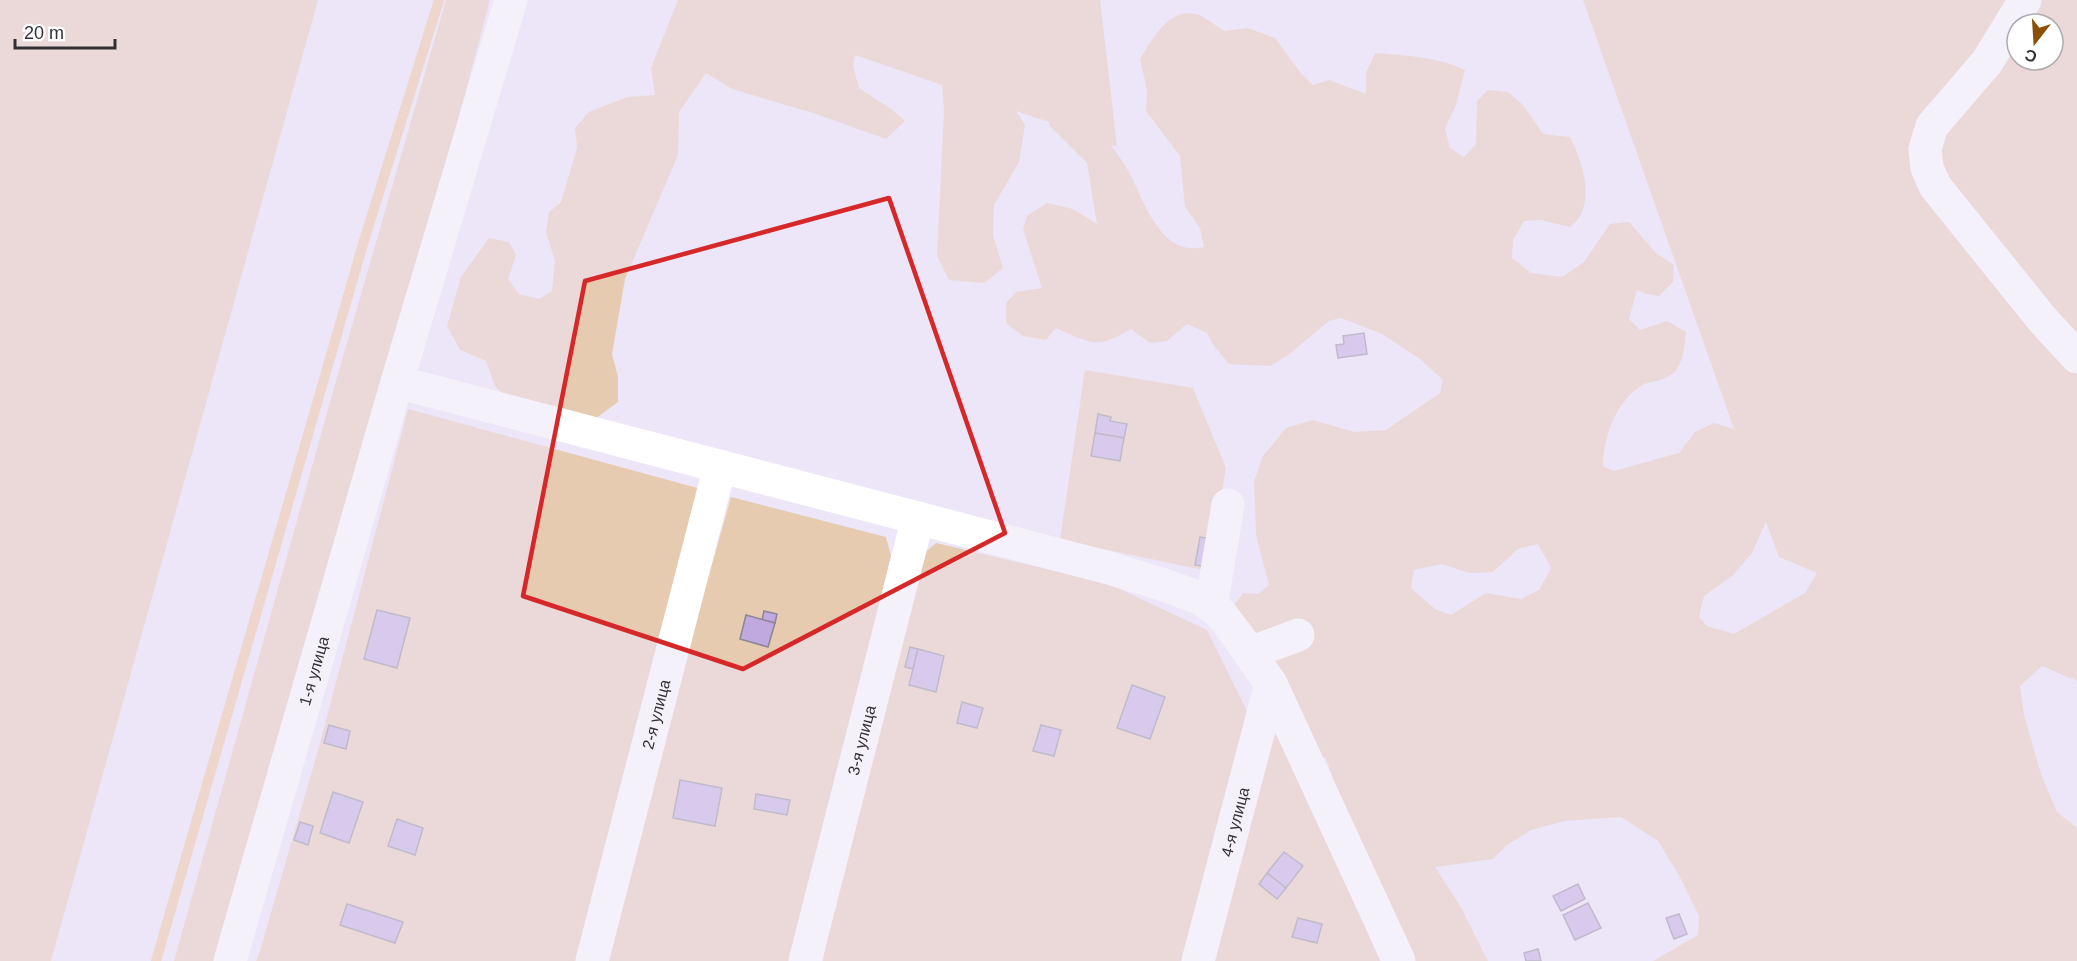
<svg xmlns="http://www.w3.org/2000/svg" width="2077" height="961" viewBox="0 0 2077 961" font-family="Helvetica,sans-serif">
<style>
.green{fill:#e7cbb1;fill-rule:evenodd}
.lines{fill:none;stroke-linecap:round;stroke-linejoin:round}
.stream{stroke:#f1c398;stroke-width:10}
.building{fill:#bfa9de;stroke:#8c8595;stroke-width:1.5}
.minor{stroke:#fff;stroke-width:33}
.marked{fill:none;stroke:#d62828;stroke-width:4.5;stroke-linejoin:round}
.labels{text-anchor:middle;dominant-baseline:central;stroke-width:4.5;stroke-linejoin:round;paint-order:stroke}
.street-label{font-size:16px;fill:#323036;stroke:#fff}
</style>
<rect width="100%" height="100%" fill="#ede6f8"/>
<g class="green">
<path d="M0,0H318L51,961H0Z"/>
<path d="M446,0H490L458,120L217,961H174L332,395Z"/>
<path d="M678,0H1100L1117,146L1111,145C1117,154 1124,163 1129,172C1145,202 1160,257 1204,247L1200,228L1185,207L1180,156L1146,111L1147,90L1140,59C1152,40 1168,8 1195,14C1205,16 1216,26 1224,31L1248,28L1275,38L1300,72L1313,85L1329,80L1366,94V73L1375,53C1409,56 1434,56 1465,70L1456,105L1445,128L1450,148L1464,157L1476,144L1477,101L1488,90L1508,92L1523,105L1543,134L1570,137C1581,160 1593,192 1580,216C1578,220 1573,224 1570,227L1541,220L1524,221L1513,240L1512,258L1531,273L1562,277L1584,262L1610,224L1629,222L1656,253L1674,265L1673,282L1659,296L1646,294L1637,290L1629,319L1640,330L1667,321L1686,332C1684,352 1683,374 1660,380C1653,382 1643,383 1638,388C1614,406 1604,437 1603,466L1614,471L1679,453L1695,432L1714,423L1734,429L1583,0H2077V681L2042,666L2020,686L2024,715L2041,774L2057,812L2077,828V961H1653L1698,935L1699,916L1680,877L1658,841L1621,817L1564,821L1531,830L1507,845L1493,859L1435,867L1462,909L1488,961H1407L1354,837L1326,759L1300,735L1235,621L1231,609L1243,593L1258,594L1269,585L1256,535L1254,481L1263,456L1286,428L1313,420L1354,432L1386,430L1440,393L1443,380L1420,359L1382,334L1341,318L1329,321L1288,355L1270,366L1229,364L1214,346L1207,333L1187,324L1167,341L1150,343L1131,329C1097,350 1090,343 1056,328L1046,340L1023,336L1006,323V303L1016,292L1042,288L1023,229L1027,216L1047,203L1073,209L1097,224L1087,163L1050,126L1049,122L1016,111L1025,125L1019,162L994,205L993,235L1003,268L984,283L949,280L937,256L944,110L942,85L855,55L853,66L859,88L891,109L905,121L886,139L813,113L732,89L706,73L679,112L678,155L625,279L612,354L618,377V402L595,419L517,408L495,386L486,361L460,350L447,326L461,277L489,238L509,242L516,255L508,279L519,294L539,299L552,291L555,261L546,232L549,212L561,202L577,148L575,128L589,112L627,97L655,95L651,68ZM2017,24H2053V60H2017ZM1766,522L1779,557L1817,573L1805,593L1734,634L1707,626L1699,617L1704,596L1732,576L1752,553ZM1538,544L1551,568L1539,590L1521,599L1486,593L1451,615L1435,609L1411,588L1414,570L1442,564L1469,573L1493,572L1518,549Z"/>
<path d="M1085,370L1193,388L1226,468L1208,571L1060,540Z"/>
<path d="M408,409L701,489L581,961H256L259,954L319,747Z"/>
<path d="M731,497L886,537L891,556L791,961H600Z"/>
<path d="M936,543L1107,583L1207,630L1249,715L1184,961H823L828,926L837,905V884L845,873L851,838L923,554Z"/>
<path d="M1270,732L1283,736L1380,961H1213Z"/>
</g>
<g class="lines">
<path class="stream" d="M156,961L363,244L439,0"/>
</g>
<g class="building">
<path d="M1364,333L1367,354L1338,358L1336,345L1344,344L1343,336Z"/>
<path d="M1098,414L1111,417L1110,421L1127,424L1124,438L1095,433Z"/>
<path d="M1095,433L1124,438L1120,461L1091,456Z"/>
<path d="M1200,537L1212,539L1206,567L1195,565Z"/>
<path d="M377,610L410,618L397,668L364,659Z"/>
<path d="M764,611L777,614L775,623L762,620Z"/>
<path d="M746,615L775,623L768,647L740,639Z"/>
<path d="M910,647L918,649L913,669L905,667Z"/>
<path d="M918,649L944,656L936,692L909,685Z"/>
<path d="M1132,685L1165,697L1150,739L1117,728Z"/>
<path d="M962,702L983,708L977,728L957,723Z"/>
<path d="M329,725L350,731L346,749L324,743Z"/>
<path d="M1041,725L1061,730L1054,756L1033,751Z"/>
<path d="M680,780L722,788L715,826L673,818Z"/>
<path d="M333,792L363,802L349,843L320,833Z"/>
<path d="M756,794L790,800L787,815L754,809Z"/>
<path d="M397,819L423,828L415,855L388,846Z"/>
<path d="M300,822L313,826L308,845L294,840Z"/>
<path d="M1284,852L1303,866L1286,888L1267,873Z"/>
<path d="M1267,873L1286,888L1277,899L1259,884Z"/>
<path d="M1578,884L1585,899L1561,911L1553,896Z"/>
<path d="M1588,903L1601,928L1575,940L1563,915Z"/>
<path d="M347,904L403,922L395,943L340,925Z"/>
<path d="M1679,914L1687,934L1674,939L1666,918Z"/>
<path d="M1298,918L1322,924L1317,943L1292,937Z"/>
<path d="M1538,949L1541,961H1526L1524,953Z"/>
</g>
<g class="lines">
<g class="minor">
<path d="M2025,0L1987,62L1932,126L1925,149L1927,168L1935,186L2042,319L2077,357"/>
<path d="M397,382L1109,568L1164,585L1202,599L1221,614L1237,635L1271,684L1399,961"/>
<path d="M1211,606L1228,505"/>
<path d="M1250,653L1298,635"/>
<path id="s1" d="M230,961L397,382L511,0"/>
<path id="s2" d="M592,961L720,466"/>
<path id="s3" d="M805,961L918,518"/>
<path id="s4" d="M1198,961L1271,684"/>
</g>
</g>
<path d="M0 0H2077V961H0ZM889,198L1005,533L743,669L523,596L585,281Z" fill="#ede6f8" fill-opacity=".55" fill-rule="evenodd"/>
<path class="marked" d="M889,198L1005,533L743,669L523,596L585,281Z"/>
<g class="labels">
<g class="street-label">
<text stroke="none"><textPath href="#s1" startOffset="302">1-я улица</textPath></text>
<text stroke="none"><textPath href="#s2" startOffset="255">2-я улица</textPath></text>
<text stroke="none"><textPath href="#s3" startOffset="228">3-я улица</textPath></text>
<text stroke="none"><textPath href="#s4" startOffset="144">4-я улица</textPath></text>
</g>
</g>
<g transform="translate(2035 42) rotate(197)"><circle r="28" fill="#ffffff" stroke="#adacaf" stroke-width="1.5"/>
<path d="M0-4.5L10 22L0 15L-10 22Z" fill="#8a5106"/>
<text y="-9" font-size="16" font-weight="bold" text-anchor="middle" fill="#323036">С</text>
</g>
<path d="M15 39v9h100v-9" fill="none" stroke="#323036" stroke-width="3"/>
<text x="24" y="39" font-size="18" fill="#323036" stroke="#ffffff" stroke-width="4.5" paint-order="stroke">20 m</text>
</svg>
